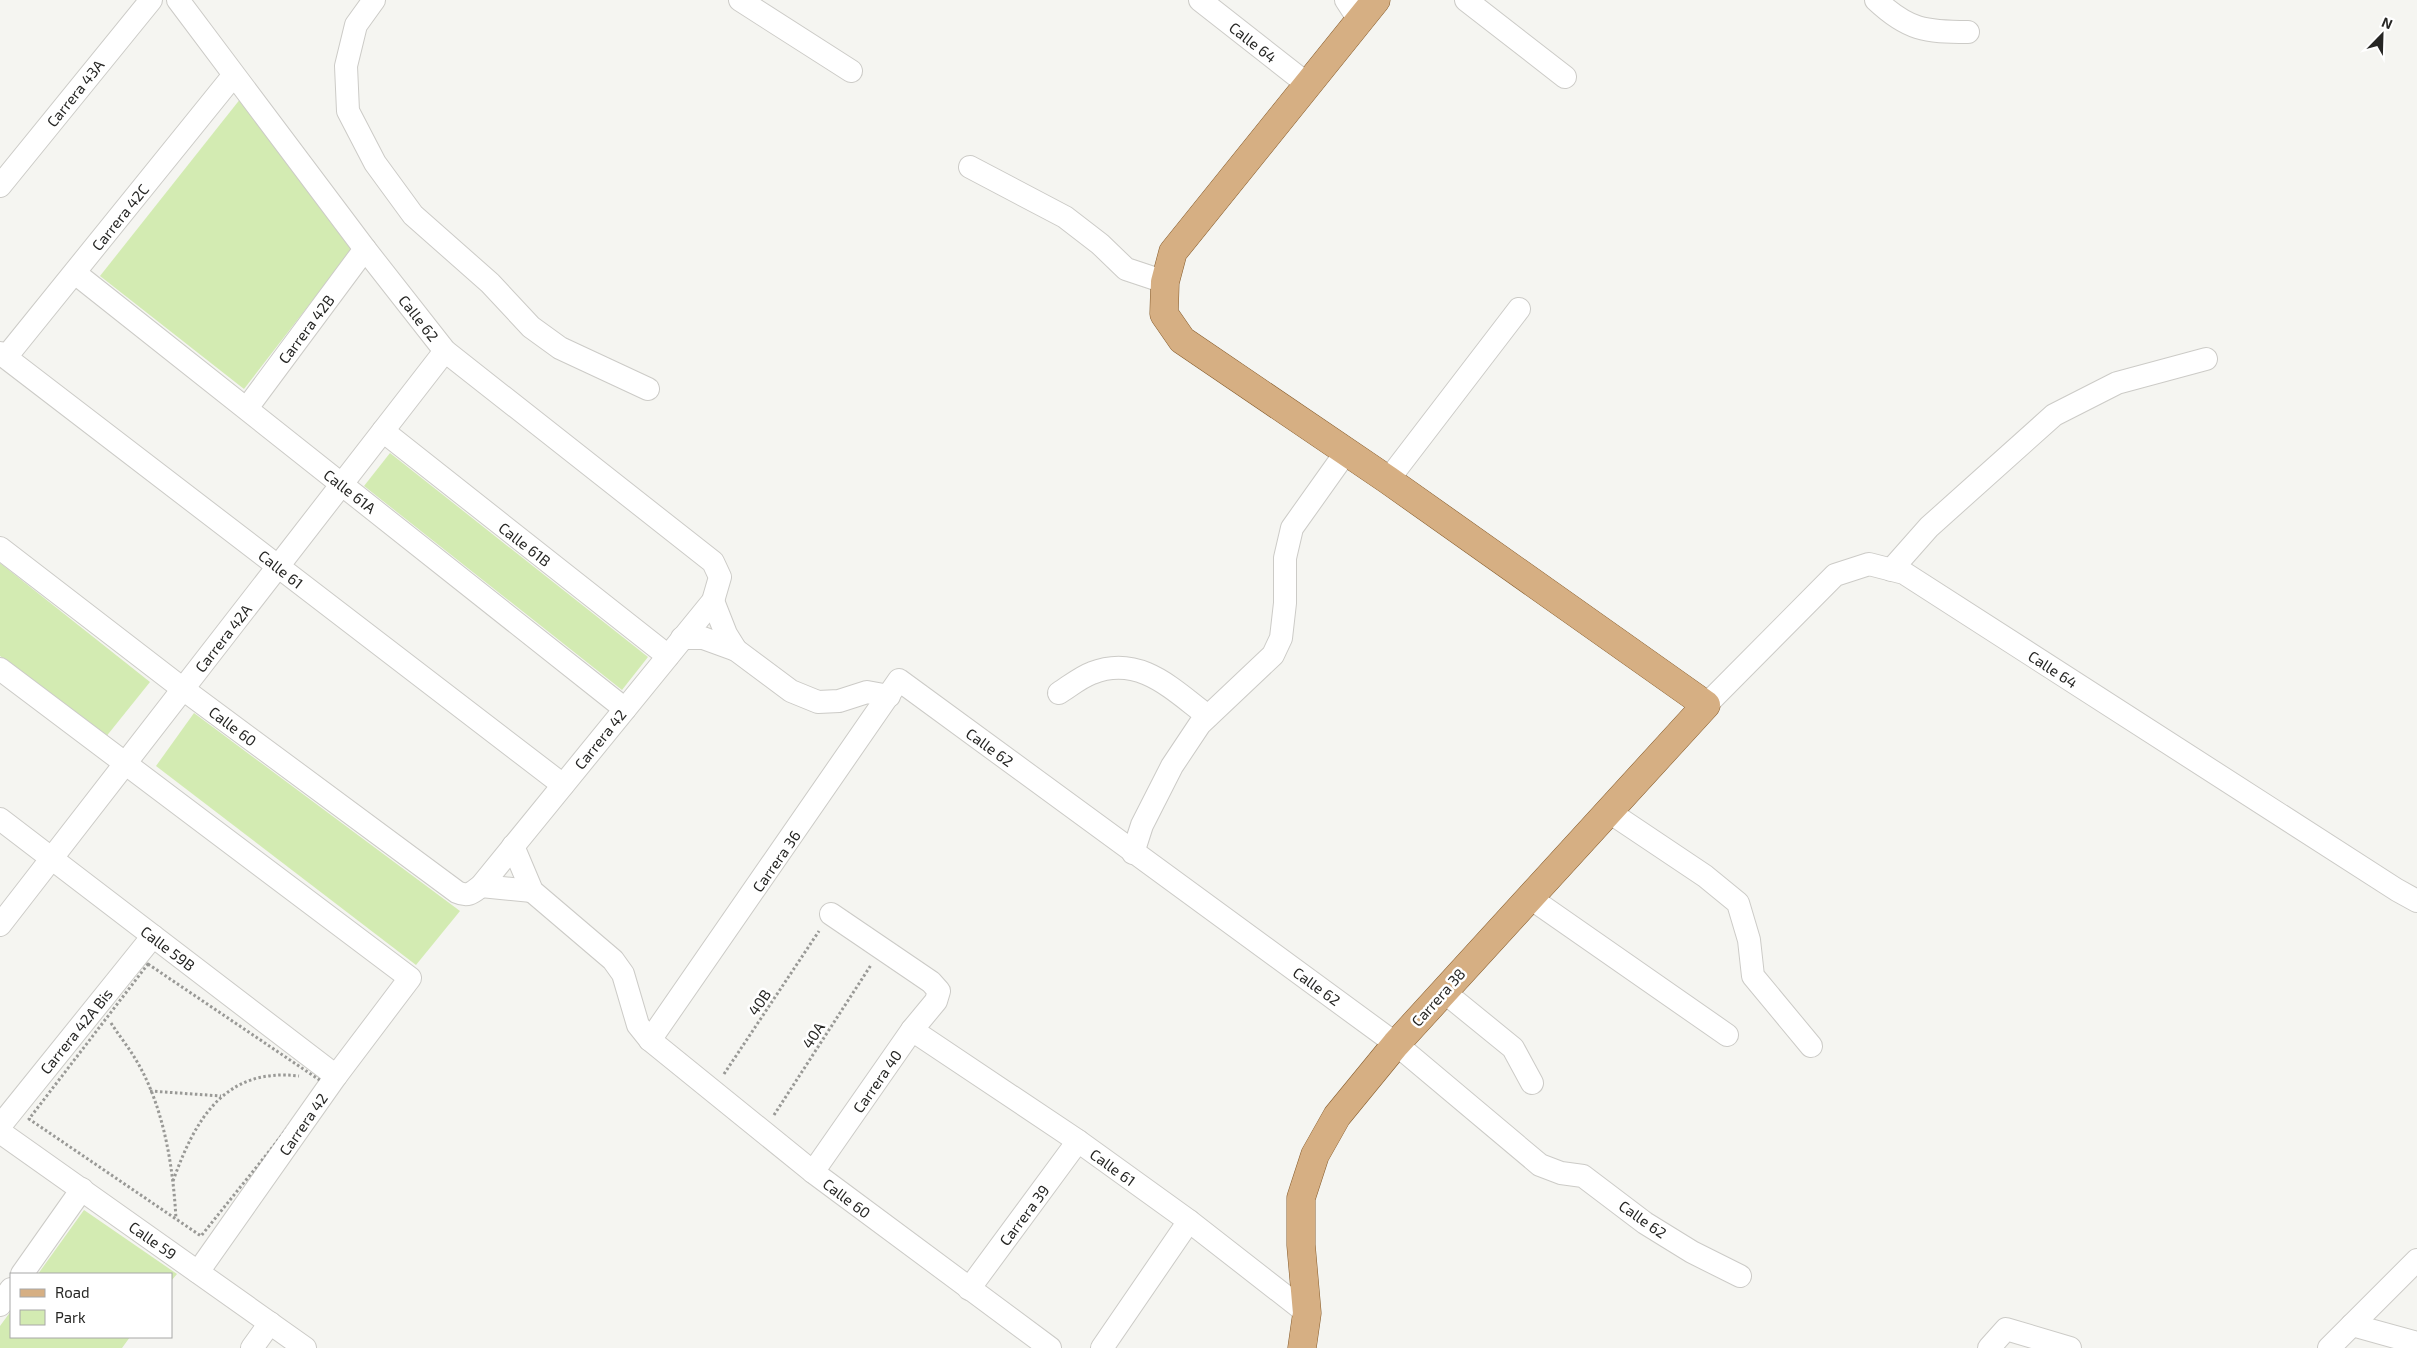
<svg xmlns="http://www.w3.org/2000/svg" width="2417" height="1348" viewBox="0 0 2417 1348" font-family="'Exo 2',sans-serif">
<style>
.green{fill:#d3ebb2}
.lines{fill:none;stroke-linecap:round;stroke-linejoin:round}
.minor-casing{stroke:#cccbc7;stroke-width:24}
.major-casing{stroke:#865c2c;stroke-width:29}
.path{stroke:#999996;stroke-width:3;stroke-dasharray:2.5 2.5;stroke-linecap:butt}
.minor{stroke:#fff;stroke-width:22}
.major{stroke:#d6af83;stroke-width:28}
.labels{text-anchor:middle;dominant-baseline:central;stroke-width:5;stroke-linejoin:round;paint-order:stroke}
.street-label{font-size:15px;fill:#262624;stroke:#fff}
</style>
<rect width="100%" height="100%" fill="#f5f5f1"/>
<g class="green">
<path d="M241,98L353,248L244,389L100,276Z"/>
<path d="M390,453L648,657L622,690L364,486Z"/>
<path d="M0,563L150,682L105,738L0,656Z"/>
<path d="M194,713L460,911L416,965L156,766Z"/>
<path d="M84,1210L177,1274L171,1281V1274H38Z"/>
<path d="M11,1311V1337H130L122,1348H0V1326Z"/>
</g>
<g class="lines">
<defs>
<g id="minor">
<path d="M374,0L356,25L346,66L348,111L375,163L413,215L490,283L531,327L560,348L648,389"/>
<path d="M740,0L851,71"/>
<path d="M1200,0L1307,84"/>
<path d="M1346,0L1359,20"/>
<path d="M1466,0L1565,77"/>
<path d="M1876,0C1908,30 1925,32 1968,32"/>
<path d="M970,167L1065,217L1100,244L1126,269L1165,282"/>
<path d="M0,186L151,0"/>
<path d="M75,273L625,709"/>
<path d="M0,353L563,785"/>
<path d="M6,357L233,76"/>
<path d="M247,408L365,249"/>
<path d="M383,431L668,656"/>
<path d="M1388,480L1519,309"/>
<path d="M0,548L183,689L457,892C468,897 472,893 481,886L713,601L720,577L713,562L445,351L365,249L178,0"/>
<path d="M1891,570L1929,527L2054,415L2117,383L2206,359"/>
<path d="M713,601L726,634L736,650"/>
<path d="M682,638H703L736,650L791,691L818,702L839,701L867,692L889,696"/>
<path d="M0,669L410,978L336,1076L198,1272"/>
<path d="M1059,693C1070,686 1081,677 1092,673C1140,654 1173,690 1208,716"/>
<path d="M1706,705L1835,575L1869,564L1904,573L2397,890L2417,901"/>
<path d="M1608,811L1705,876L1738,903L1749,940L1753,976L1811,1046"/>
<path d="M0,819L336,1076"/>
<path d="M513,846L532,891L613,960L623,974L638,1025L650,1040L813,1172L1050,1348"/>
<path d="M1133,853L1142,825L1172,766L1200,724L1273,655L1281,638L1285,603V558L1292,528L1346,452"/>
<path d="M481,886L532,891"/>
<path d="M1529,897L1727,1035"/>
<path d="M0,925L445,351"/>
<path d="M1443,991L1513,1048L1532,1083"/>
<path d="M912,1030L1078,1141L1189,1221L1307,1313"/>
<path d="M650,1040L899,680L1396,1044L1540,1165L1561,1173L1583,1176L1645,1223L1692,1252L1740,1276"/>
<path d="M0,1126L153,936"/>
<path d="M0,1132L305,1348"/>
<path d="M813,1172L912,1030L936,1001L939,991L931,982L831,914"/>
<path d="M22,1274L82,1189"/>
<path d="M969,1289L1078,1141"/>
<path d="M0,1305L11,1289"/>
<path d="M2352,1325L2417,1343"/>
<path d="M252,1348L270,1323"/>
<path d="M1102,1348L1189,1221"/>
<path d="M1989,1348L2006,1329L2070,1348"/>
<path d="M2329,1348L2417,1260"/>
</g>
<path id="major" d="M1302,1348L1307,1313L1301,1245V1198L1315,1155L1337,1116L1396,1044L1706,705L1388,480L1182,340L1164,314L1165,282L1173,252L1376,0"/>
</defs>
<use href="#minor" class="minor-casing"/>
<use href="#major" class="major-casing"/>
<g class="path">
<path d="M148,964L324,1083L201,1236L29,1119Z"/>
<path d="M111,1023C118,1034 126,1044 133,1055C163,1102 173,1164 176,1219"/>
<path d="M724,1074L819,931"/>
<path d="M150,1091L221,1096"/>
<path d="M774,1115L871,965"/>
<path d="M173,1181C195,1120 224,1067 299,1076"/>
</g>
<use href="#minor" class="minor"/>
<use href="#major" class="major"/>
</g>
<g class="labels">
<g class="street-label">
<text transform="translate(1253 42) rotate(38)">Calle 64</text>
<text transform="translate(75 93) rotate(-51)">Carrera 43A</text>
<text transform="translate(120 217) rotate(-51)">Carrera 42C</text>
<text transform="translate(419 318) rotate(52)">Calle 62</text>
<text transform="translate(306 329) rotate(-53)">Carrera 42B</text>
<text transform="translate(350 491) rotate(38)">Calle 61A</text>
<text transform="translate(525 544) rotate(38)">Calle 61B</text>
<text transform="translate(281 569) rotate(38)">Calle 61</text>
<text transform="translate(223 638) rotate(-52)">Carrera 42A</text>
<text transform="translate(2053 669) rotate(33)">Calle 64</text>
<text transform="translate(233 726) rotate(37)">Calle 60</text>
<text transform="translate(600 739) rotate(-51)">Carrera 42</text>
<text transform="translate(990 747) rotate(36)">Calle 62</text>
<text transform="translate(776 861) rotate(-55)">Carrera 36</text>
<text transform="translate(168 948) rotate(37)">Calle 59B</text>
<text transform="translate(1317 986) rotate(36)">Calle 62</text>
<text transform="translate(1438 997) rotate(-48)">Carrera 38</text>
<text transform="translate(759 1002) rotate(-56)">40B</text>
<text transform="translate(76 1031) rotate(-51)">Carrera 42A Bis</text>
<text transform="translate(813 1035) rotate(-57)">40A</text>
<text transform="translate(877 1081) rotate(-55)">Carrera 40</text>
<text transform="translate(303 1124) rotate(-55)">Carrera 42</text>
<text transform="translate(1113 1167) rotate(36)">Calle 61</text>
<text transform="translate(847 1198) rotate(37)">Calle 60</text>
<text transform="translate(1024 1215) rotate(-53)">Carrera 39</text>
<text transform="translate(1643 1219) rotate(35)">Calle 62</text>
<text transform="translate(153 1240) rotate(35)">Calle 59</text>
</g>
</g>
<rect x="10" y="1273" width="162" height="65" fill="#ffffff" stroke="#a8a8a7"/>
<rect x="20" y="1289" width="25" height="8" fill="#d6af83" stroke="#a8a8a7"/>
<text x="55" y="1298" font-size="15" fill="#262624">Road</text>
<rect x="20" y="1310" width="25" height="15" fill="#d3ebb2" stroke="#a8a8a7"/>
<text x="55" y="1323" font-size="15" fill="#262624">Park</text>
<g transform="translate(2382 35) rotate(23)" stroke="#ffffff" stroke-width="4" paint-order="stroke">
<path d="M0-4L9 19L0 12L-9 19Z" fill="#262624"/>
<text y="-8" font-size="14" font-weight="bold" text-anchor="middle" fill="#262624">N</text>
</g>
</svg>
